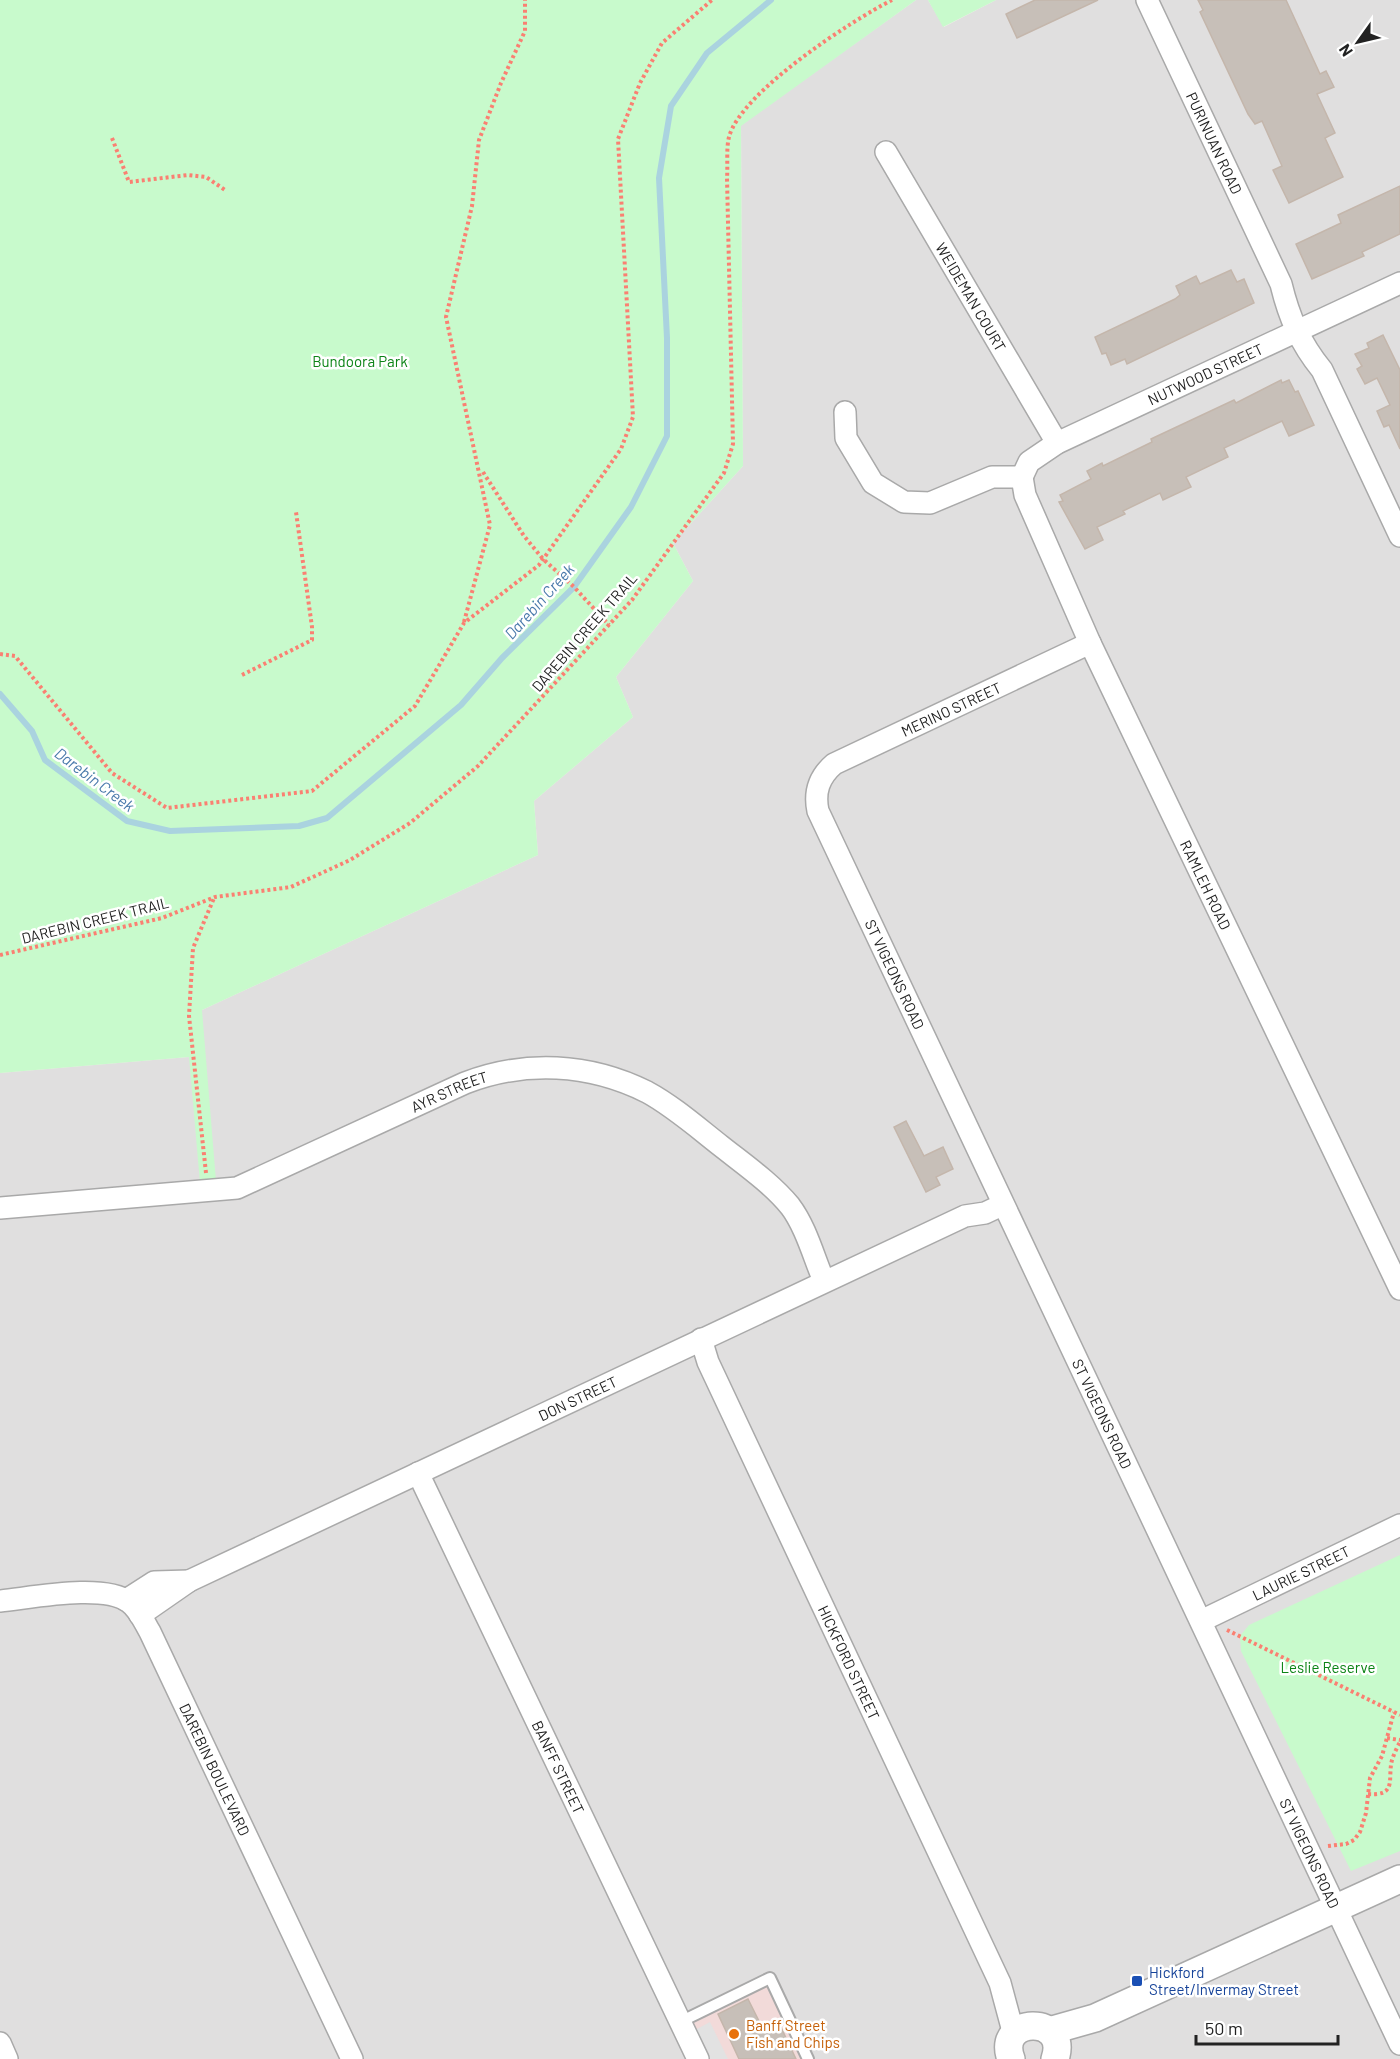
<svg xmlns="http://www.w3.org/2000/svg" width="1400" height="2059" viewBox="0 0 1400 2059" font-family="Barlow,sans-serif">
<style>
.residential{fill:#e0dfdf}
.commercial{fill:#f2dad9}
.park{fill:#c8facc}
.parking{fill:#e2e2e2}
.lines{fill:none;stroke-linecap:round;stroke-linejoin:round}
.stream{stroke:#aad3df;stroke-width:6}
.building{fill:#c7bfb8;stroke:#c4b6ab;stroke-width:1.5}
.service-casing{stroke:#a9a9a9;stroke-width:14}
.minor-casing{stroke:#a9a9a9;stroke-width:24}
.tertiary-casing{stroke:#a9a9a9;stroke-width:30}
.path{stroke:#fa8072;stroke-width:4;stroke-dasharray:3 3;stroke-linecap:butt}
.service{stroke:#fff;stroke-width:10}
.minor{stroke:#fff;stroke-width:21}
.tertiary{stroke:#fff;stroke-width:27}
.transit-dot{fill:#1a4fb4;stroke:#fff;stroke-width:2}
.food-dot{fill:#e8710a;stroke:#fff;stroke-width:2}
.labels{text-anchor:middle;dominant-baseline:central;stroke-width:5;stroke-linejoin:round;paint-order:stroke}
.street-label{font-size:15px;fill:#222;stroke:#fff}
.park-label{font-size:15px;fill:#0c8416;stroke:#fff}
.transit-label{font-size:15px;fill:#164399;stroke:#fff;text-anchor:start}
.food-label{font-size:15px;fill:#c56008;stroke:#fff;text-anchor:start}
.water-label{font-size:16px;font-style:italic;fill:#4a7aab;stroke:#fff}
</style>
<rect width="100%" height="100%" fill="#f2efe9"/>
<path class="residential" d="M916,0H928L944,27L996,0H1400V2059H0V1073L189,1057L202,1010L538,855L534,801L633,717L616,677L693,581L673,543L743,466L741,125Z"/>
<path class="commercial" d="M769,1978L807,2059H708L688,2017Z"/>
<g class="park">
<path d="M0,0H916L741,126L743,466L673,543L693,581L616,677L633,717L534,801L538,855L202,1010L216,1181L200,1183L189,1057L0,1073Z"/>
<path d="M928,0H996L943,27Z"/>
<path d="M1400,1555V1851L1351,1871L1241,1651L1240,1636L1249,1625Z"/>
</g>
<path class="parking" d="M710,2022L728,2059H709L695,2030Z"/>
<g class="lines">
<path class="stream" d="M0,694L32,731L45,760L127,821L170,831L299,826L327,818L461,705L502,658L574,587L631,507L667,436V338L659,178L671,106L707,53L771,0"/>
</g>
<g class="building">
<path d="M1035,0H1098L1017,38L1006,14Z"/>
<path d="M1198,0H1286L1320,74L1326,71L1334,87L1317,94L1335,133L1325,138L1343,177L1289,203L1273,170L1282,166L1262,121L1255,124L1248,114L1200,12L1203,10Z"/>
<path d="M1400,186V234L1362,252L1364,256L1312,279L1296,244L1341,223L1338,215Z"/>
<path d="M1231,270L1237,282L1244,279L1254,303L1127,364L1125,359L1111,365L1106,353L1102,354L1095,337L1175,299L1180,295L1176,286L1196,276L1200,284Z"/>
<path d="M1383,335L1400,370V449L1389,425L1384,427L1377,411L1390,405L1377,378L1365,384L1357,369L1362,366L1355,354L1369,348L1367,343Z"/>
<path d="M1281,380L1282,383L1289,380L1295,392L1298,391L1314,425L1289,436L1282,421L1224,448L1228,457L1186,477L1191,487L1163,500L1160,493L1123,511L1125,514L1097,527L1103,540L1085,549L1059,502L1063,501L1060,495L1091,479L1087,471L1102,463L1103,466L1152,442L1151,439L1168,431L1234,400L1236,403Z"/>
<path d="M906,1121L924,1156L943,1147L953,1169L936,1177L940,1185L926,1192L894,1127Z"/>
<path d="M748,1999L763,2029L778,2021L796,2059H739L718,2014Z"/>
</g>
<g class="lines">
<defs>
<path id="service" d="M680,2022L770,1978L808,2059"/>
<g id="minor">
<path id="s1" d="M1147,0L1281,284C1289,317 1300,343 1322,370L1400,536"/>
<path id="s2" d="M886,152L1057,443"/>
<path d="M845,412L846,438L873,483L904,502L930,503L992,477H1022"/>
<path id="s3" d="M1022,477L1025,495L1090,643L1400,1289"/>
<path id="s4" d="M1022,477L1029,462L1057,443L1400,283"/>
<path id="s5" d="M1090,643L834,764C819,777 814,792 818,811L1400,2044"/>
<path id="s6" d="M0,1208L237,1188L465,1083C525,1060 589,1063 647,1092C673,1106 698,1128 721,1146C745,1165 771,1183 790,1206C806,1227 814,1258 824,1281"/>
<path id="s7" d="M701,1339L708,1362L1000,1983L1014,2035"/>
<path id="s8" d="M418,1473L698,2059"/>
<path d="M126,1600L154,1582L189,1581"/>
<path id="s9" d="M0,1601C31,1598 103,1583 129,1602C139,1609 144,1622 150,1632L352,2059"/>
<path id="s10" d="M140,1615L189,1581L965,1216L985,1213L1002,1205"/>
<path id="s11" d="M1201,1621L1400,1525"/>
<path d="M0,2043L7,2059"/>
</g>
<g id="tertiary">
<path d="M1049,2031L1095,2018L1400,1879"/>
<path d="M1011,2059C995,2016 1070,2014 1055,2059"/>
</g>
</defs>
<use href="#service" class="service-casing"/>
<use href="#minor" class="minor-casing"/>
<use href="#tertiary" class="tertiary-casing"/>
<g class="path">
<path d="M112,138L129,182L188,175L206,177L225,190"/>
<path d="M483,472L524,536L543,559L574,587L609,625"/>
<path d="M464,622L490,525L446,317L472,206L479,140L501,83L525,31V0"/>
<path d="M0,654L15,656L112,773L167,808L312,791L415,706L464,623L539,565L621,449L633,417L618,139L640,83L662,43L712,0"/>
<path d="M242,675L312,640V627L296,512"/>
<path d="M0,955L162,918L215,897L291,887L350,860L410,823L478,766L632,600L724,473L733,444L727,178C728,166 726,149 729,137C741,92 851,21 892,0"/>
<path d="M206,1173L189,1016L193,948L214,898"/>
<path d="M1227,1630L1400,1715"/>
<path d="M1387,1738L1400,1740"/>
<path d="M1368,1794C1398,1796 1387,1779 1392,1760C1394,1754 1397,1747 1400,1742"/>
<path d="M1328,1846L1346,1844L1354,1840L1360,1832L1366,1813L1370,1778L1382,1756L1394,1712"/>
</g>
<use href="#service" class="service"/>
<use href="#minor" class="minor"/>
<use href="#tertiary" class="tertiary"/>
</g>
<rect class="transit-dot" x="1131" y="1975" width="12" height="12" rx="3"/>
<circle class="food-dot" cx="734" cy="2034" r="6"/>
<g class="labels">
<g class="street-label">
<text stroke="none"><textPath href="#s1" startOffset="158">PURINUAN ROAD</textPath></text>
<text stroke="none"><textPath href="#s2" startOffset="168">WEIDEMAN COURT</textPath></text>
<text stroke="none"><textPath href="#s4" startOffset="214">NUTWOOD STREET</textPath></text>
<text transform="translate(584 632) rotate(-49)">DAREBIN CREEK TRAIL</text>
<text transform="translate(951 709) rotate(-25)">MERINO STREET</text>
<text stroke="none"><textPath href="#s3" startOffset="448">RAMLEH ROAD</textPath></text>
<text transform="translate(95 920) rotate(-14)">DAREBIN CREEK TRAIL</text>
<text stroke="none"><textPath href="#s5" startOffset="516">ST VIGEONS ROAD</textPath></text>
<text stroke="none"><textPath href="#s6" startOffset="471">AYR STREET</textPath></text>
<text stroke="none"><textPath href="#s10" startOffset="489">DON STREET</textPath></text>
<text stroke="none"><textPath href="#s5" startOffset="1002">ST VIGEONS ROAD</textPath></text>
<text stroke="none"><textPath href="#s11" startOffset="111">LAURIE STREET</textPath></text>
<text stroke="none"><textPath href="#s7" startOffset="356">HICKFORD STREET</textPath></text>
<text stroke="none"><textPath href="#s8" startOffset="326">BANFF STREET</textPath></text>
<text stroke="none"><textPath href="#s9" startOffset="320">DAREBIN BOULEVARD</textPath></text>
<text stroke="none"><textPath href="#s5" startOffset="1488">ST VIGEONS ROAD</textPath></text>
</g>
<g class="park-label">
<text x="360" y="361">Bundoora Park</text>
<text x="1328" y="1667">Leslie Reserve</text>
</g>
<g class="transit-label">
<text x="1149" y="1972">Hickford<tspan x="1149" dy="17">Street/Invermay Street</tspan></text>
</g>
<g class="food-label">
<text x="746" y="2025">Banff Street<tspan x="746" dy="17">Fish and Chips</tspan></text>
</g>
<g class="water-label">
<text transform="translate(539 601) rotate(-48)">Darebin Creek</text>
<text transform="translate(95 779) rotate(37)">Darebin Creek</text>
</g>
</g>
<g transform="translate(1358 42) rotate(236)" stroke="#ffffff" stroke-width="4.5" paint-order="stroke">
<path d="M0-4.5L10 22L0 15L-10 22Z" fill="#222222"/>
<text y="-9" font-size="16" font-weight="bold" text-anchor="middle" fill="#222222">N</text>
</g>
<path d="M1196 2035v9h142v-9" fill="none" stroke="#222222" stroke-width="3"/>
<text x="1205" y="2035" font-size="18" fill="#222222" stroke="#ffffff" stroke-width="4.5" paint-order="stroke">50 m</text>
</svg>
